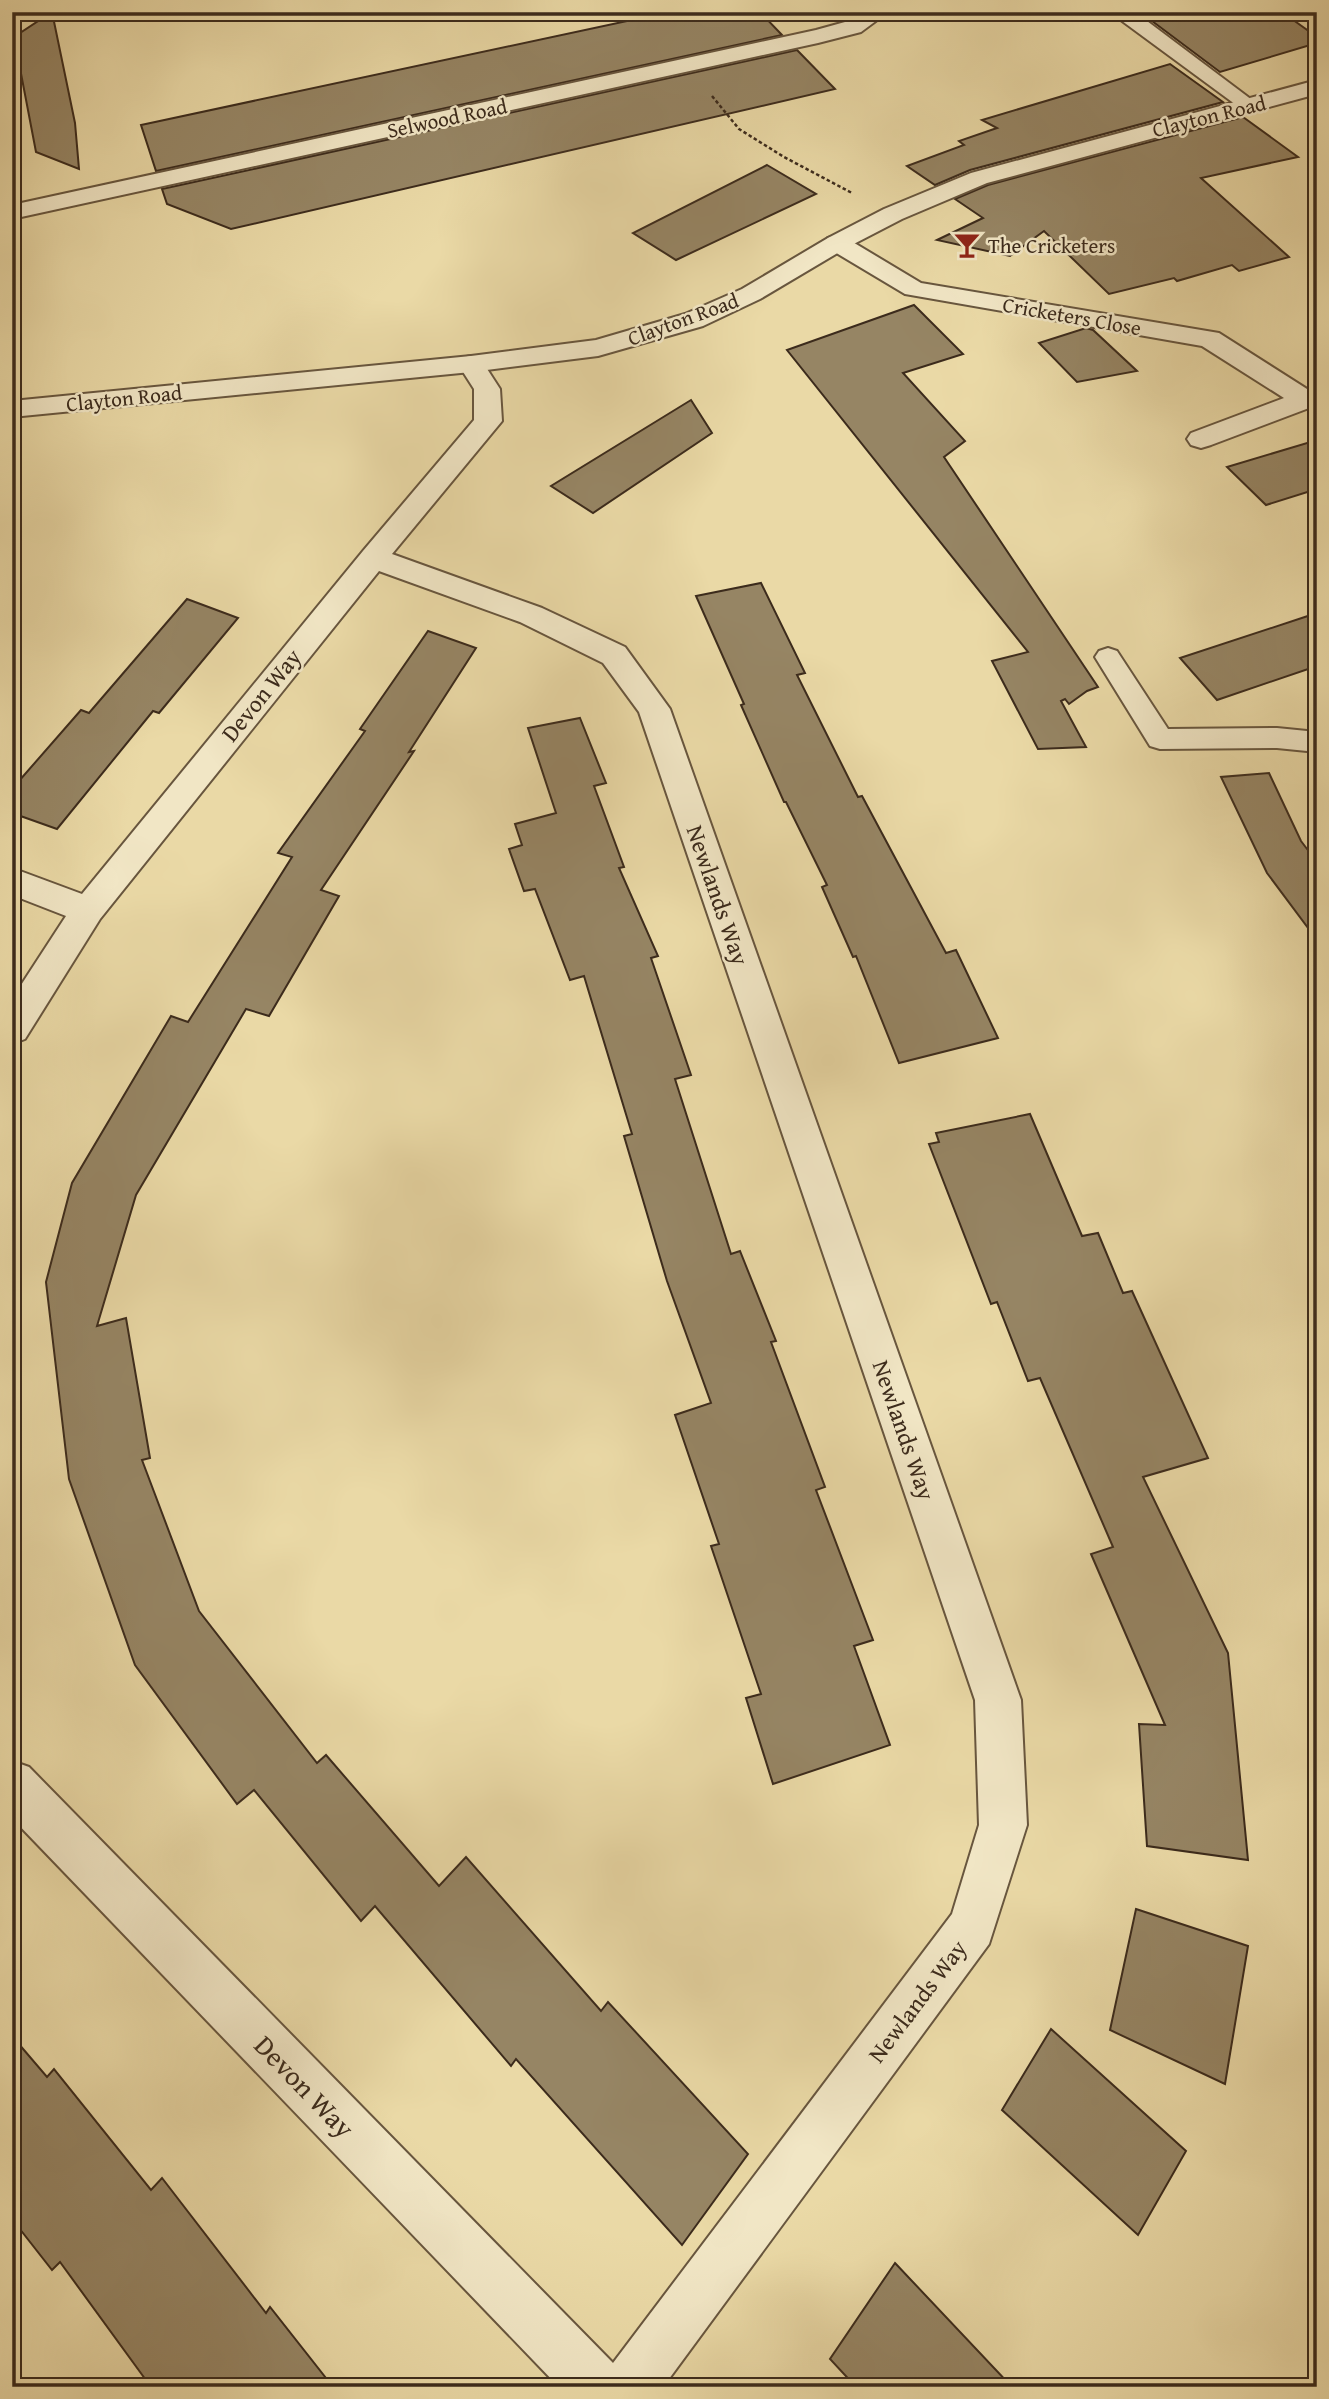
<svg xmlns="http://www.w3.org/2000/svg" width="1329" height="2399" viewBox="0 0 1329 2399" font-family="'Gentium Book Plus',serif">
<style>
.building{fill:#968564;stroke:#3c2b1c;stroke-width:2}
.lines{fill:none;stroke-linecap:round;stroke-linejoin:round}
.service-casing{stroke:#68563e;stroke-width:4}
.minor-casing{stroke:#68563e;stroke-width:4}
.tertiary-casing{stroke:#68563e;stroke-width:4}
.path{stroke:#3c2b1c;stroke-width:2.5;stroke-dasharray:3.5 2.5;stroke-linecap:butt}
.service{fill:#f1e6c5;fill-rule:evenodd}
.minor{fill:#f1e6c5;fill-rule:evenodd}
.tertiary{fill:#f1e6c5;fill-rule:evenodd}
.labels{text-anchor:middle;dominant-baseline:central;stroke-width:5;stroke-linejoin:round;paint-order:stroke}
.far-street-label{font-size:21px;fill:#3c2b1c;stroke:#f1e6c5}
.far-poi-label{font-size:21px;fill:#3c2b1c;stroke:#f1e6c5;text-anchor:start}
.street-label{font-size:24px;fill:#3c2b1c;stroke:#f1e6c5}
.near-street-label{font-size:28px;fill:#3c2b1c;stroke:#f1e6c5}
</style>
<rect width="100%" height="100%" fill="#ead9a6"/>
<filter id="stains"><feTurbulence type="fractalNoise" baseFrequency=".00286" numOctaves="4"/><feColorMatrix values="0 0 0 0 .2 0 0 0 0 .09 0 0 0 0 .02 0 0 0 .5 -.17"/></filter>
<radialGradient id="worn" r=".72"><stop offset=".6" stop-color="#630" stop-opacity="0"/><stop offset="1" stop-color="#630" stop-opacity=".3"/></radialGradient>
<g class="building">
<path d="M52,12L75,123L79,169L36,152L14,37Z"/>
<path d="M669,12H760L782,35L156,171L141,125Z"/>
<path d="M1140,12H1282L1317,37V43L1220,72Z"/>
<path d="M797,50L835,89L231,229L167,204L162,189Z"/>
<path d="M1170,64L1223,102L970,170L935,185L907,166L964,145L959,141L997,128L982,120Z"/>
<path d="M1243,117L1298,157L1201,178L1289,257L1239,271L1232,265L1177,281L1174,278L1109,294L1044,231L1010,256L937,240L983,218L955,199L988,185Z"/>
<path d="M767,165L816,194L676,260L633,233Z"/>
<path d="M914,305L963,354L903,373L965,441L944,457L1098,687L1087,691L1069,704L1065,699L1061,701L1086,747L1038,749L992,661L1028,652L787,350Z"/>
<path d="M1086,328L1093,330L1137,371L1077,382L1039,343Z"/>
<path d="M691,400L712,433L593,513L551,486Z"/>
<path d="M1317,440V489L1266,505L1227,467Z"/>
<path d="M761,583L805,673L797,675L858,797L862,796L946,953L956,950L998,1038L899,1063L856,956L853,957L822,887L827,885L786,802H784L741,705L744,704L696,596Z"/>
<path d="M187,599L238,618L159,713L153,711L57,829L12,813V789L81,710L89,713Z"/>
<path d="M1317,613V666L1217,700L1180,658Z"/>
<path d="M428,631L476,648L409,752L414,751L321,890L339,896L269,1016L246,1009L136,1195L97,1326L126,1318L150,1458L142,1460L199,1611L317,1763L326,1755L439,1886L466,1857L601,2011L608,2002L748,2154L682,2245L516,2059L511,2066L375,1906L361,1921L254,1790L237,1804L135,1665L69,1479L46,1282L72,1183L171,1016L188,1022L292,857L278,853L365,731L360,729Z"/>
<path d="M580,718L606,783L594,786L624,867L619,868L658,956L651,958L691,1075L675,1079L731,1254L740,1251L776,1341L771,1342L825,1487L816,1490L873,1640L854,1646L890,1745L773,1784L746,1698L761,1694L711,1546L719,1544L675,1415L711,1403L667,1281L624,1136L632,1134L584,976L570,980L535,889L524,891L509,849L522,845L515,824L556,813L528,728Z"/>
<path d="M1269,773L1301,841L1317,862V940L1267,873L1221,777Z"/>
<path d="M1030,1114L1082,1236L1098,1233L1123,1293L1132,1291L1208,1458L1143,1477L1228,1653L1248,1860L1147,1846L1139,1724L1165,1725L1091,1554L1113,1547L1040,1378L1028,1381L997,1302L991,1304L929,1144L939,1142L936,1133Z"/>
<path d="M1136,1909L1248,1946L1225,2084L1110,2030Z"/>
<path d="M1051,2029L1186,2151L1138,2235L1002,2110Z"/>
<path d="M12,2036L47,2077L54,2069L151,2190L162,2178L266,2313L270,2307L333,2387H151L60,2262L52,2270L12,2219Z"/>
<path d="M895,2263L1012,2387H856L830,2359Z"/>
</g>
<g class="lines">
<defs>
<g id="service">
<path d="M1117,12H1135L1260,106L1257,110H1243L1118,18Z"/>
<path d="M1108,648L1117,651L1168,729L1277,728L1317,732V752L1277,748L1160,749L1150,746L1095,657L1099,651Z"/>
</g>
<g id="minor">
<path d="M862,12H888L861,32L818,43L12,219V205L816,30L845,22Z"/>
<path d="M837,236L846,238L921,283L1219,333L1307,389L1317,387V405L1211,445L1201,448L1191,445L1187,439L1191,433L1284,398L1202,346L905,294L828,248L825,243L828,238Z"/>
<path d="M471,356L480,358L500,389L502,421L392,554L542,608L625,647L670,709L1021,1700L1027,1825L989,1944L663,2387H559L12,1818V1761L29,1767L613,2363L952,1914L979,1825L975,1700L639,712L603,663L520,622L379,571L100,919L25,1039L12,1044V999L66,916L12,895V868L82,894L363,551L474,420V389L458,364L462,358Z"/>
</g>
<path id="tertiary" d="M1317,80V94L987,183L902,219L846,248L760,299L703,326L598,356L471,372L12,417V401L471,356L596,340L685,314L742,289L828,238L884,209L971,173Z"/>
</defs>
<use href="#service" class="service-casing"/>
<use href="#minor" class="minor-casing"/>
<use href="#tertiary" class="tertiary-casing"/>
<path class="path" d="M712,96L739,129L784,157L852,193"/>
<use href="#service" class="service"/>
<use href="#minor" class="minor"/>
<use href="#tertiary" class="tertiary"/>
</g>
<defs>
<symbol id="bar-bare" viewBox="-9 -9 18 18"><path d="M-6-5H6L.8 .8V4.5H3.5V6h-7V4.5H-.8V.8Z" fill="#8f2418" stroke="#f1e6c5" stroke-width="2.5" paint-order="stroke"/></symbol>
</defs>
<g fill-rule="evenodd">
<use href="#bar-bare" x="948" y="226" width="38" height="38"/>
</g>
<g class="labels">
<g class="far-street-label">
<text transform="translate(1209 116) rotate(-14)">Clayton Road</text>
<text transform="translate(447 118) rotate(-12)">Selwood Road</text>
<text transform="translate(1072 316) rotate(10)">Cricketers Close</text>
<text transform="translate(683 319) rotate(-20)">Clayton Road</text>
<text transform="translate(124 398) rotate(-6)">Clayton Road</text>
</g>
<g class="far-poi-label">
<text x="988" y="245">The Cricketers</text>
</g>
<g class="street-label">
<text transform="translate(261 695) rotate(-51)">Devon Way</text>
<text transform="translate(718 895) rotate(71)">Newlands Way</text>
<text transform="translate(904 1430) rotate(71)">Newlands Way</text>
<text transform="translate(917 2001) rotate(-53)">Newlands Way</text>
</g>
<g class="near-street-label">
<text transform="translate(305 2086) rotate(46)">Devon Way</text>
</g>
</g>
<rect width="1329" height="2399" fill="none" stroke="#ead9a6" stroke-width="42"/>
<rect x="14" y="14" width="1301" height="2371" fill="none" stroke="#3c2b1c" stroke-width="3.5"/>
<rect x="21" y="21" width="1287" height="2357" fill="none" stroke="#3c2b1c" stroke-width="2"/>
<rect width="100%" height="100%" filter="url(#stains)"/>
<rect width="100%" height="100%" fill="url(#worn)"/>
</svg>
